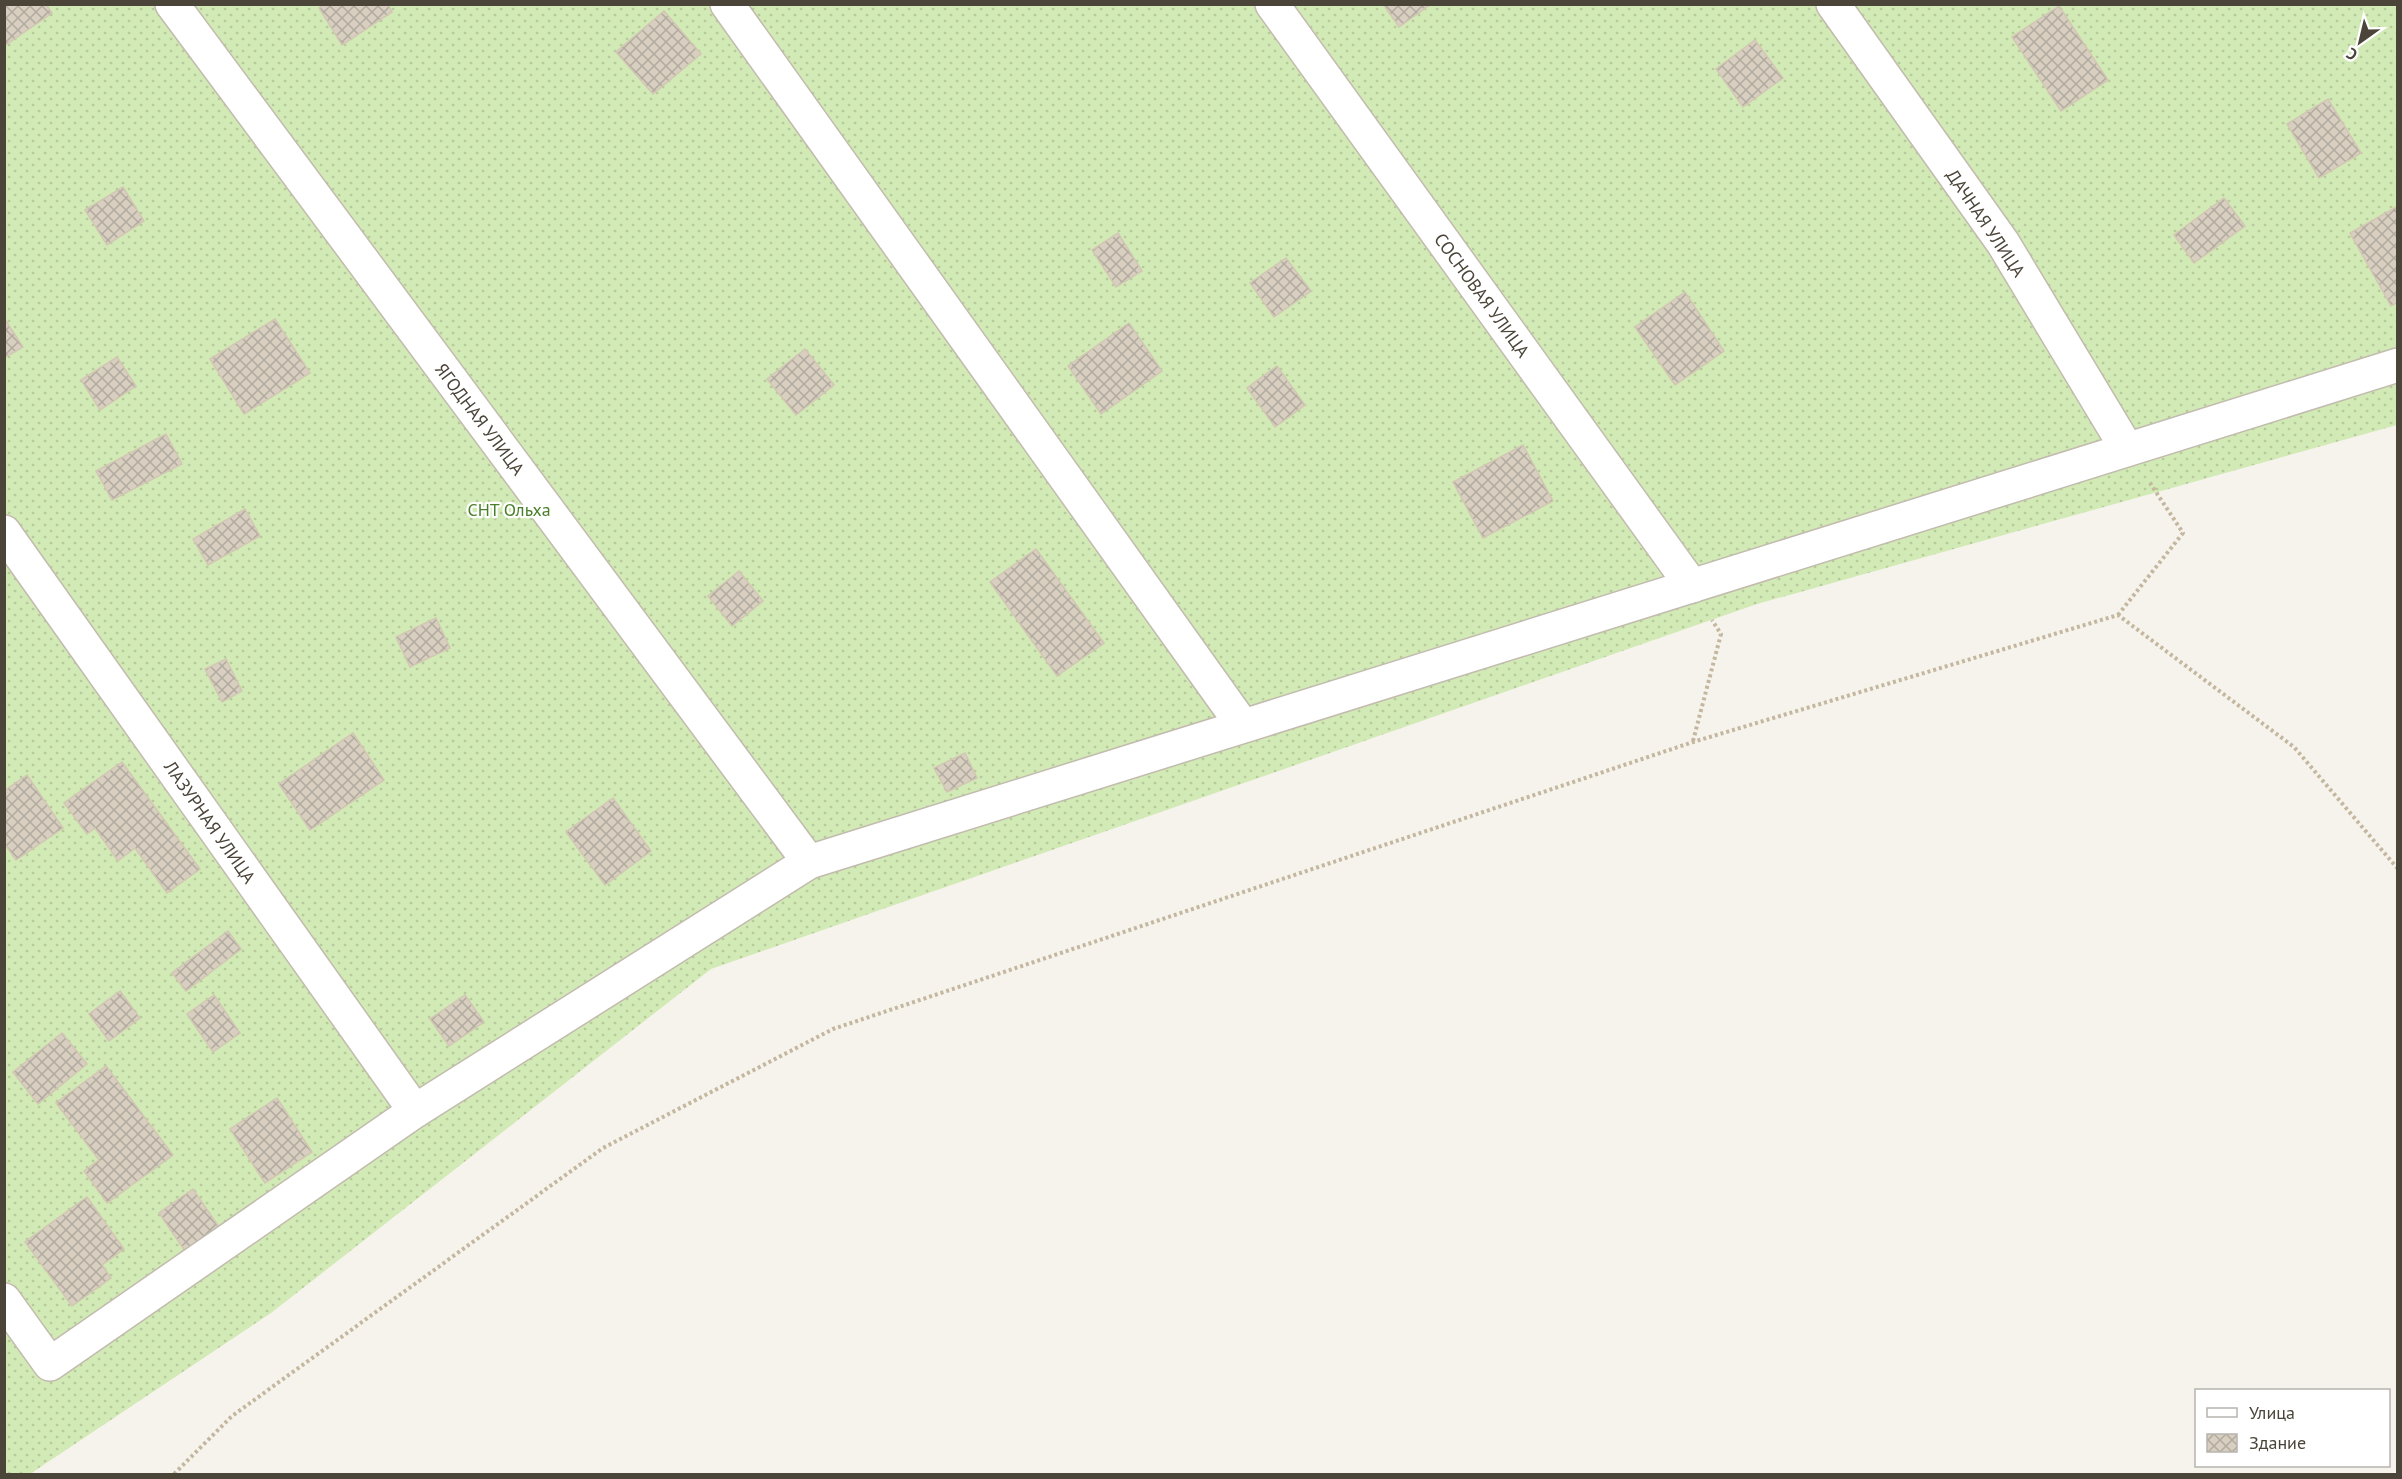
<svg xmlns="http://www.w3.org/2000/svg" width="2402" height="1479" viewBox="0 0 2402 1479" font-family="'PT Sans',sans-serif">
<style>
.garden{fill:url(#garden-dots)}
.building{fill:url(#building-cross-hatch);stroke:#d3c7b4;stroke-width:1.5}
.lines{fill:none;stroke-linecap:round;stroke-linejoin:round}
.minor-casing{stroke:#c2bbae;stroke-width:36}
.path{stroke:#c4b79f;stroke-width:4;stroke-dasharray:3 3;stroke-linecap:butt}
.minor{stroke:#fff;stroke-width:33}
.labels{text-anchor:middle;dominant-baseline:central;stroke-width:4.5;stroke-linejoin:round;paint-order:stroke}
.street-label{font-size:18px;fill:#4b4439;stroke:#fff}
.park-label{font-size:18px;fill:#4a7f2a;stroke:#fff}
</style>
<defs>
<pattern id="garden-dots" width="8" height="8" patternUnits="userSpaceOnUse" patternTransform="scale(1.5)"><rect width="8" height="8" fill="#d2eab5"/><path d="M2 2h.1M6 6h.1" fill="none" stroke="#b6ca9c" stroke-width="1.8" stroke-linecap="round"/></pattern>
<pattern id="building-cross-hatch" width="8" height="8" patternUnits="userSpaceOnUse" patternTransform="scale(1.5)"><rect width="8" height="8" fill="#d8cfc1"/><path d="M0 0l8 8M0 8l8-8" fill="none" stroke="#b1aa9e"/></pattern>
</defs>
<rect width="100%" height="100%" fill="#f6f3ec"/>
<path class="garden" d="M5,5H2397V425L1757,604L711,969L271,1313L30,1474H5Z"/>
<g class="building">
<path d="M4,4H46L52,13L4,46Z"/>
<path d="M325,4H388L392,12L342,45L319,8Z"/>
<path d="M1383,4H1431L1399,27Z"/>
<path d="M2059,6L2108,80L2061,111L2012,37Z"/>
<path d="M664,11L701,54L653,94L616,52Z"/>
<path d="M1755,40L1783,78L1743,107L1716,69Z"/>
<path d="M2328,99L2361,153L2319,178L2287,124Z"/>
<path d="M123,187L144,221L107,245L85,210Z"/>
<path d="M2224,198L2245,226L2194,263L2174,235Z"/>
<path d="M2398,206V302L2391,306L2350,233Z"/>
<path d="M1118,233L1142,271L1116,287L1092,250Z"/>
<path d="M1286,258L1311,291L1274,317L1250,283Z"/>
<path d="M1685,292L1724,351L1675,385L1635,327Z"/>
<path d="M4,318L23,347L4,358Z"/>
<path d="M275,319L310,373L244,414L210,359Z"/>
<path d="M1129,323L1162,371L1101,414L1068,366Z"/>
<path d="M805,349L834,385L796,415L767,379Z"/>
<path d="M117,357L136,386L100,410L81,380Z"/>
<path d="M1277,366L1305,405L1275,427L1247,388Z"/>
<path d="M166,434L182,464L112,500L96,471Z"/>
<path d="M1523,445L1553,501L1483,538L1453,482Z"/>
<path d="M245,509L260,536L208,565L193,539Z"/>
<path d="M1036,549L1104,643L1057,676L990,582Z"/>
<path d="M739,571L763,601L732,626L708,596Z"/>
<path d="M436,618L450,648L410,667L396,637Z"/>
<path d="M226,659L242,691L222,702L205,669Z"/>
<path d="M353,733L384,780L310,830L279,784Z"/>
<path d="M965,753L977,778L947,792L934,768Z"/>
<path d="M122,762L200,869L167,893L135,848L118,861L95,828L87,834L64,803Z"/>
<path d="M27,775L63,828L16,860L4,843V791Z"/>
<path d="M613,798L651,851L605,885L566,832Z"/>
<path d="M228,931L241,949L186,991L172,973Z"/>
<path d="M120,991L140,1018L109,1041L89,1014Z"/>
<path d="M214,995L240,1033L213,1052L187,1014Z"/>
<path d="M465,995L484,1022L449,1046L430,1019Z"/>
<path d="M62,1033L87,1064L38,1104L13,1072Z"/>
<path d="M106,1066L173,1155L107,1203L84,1171L99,1160L56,1103Z"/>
<path d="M277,1098L312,1152L265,1183L230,1129Z"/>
<path d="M193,1189L219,1227L185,1251L159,1213Z"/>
<path d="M87,1197L124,1249L102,1265L111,1278L72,1306L25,1242Z"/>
</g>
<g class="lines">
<defs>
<g id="minor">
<path d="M172,4L809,862"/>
<path d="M727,4L1243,726"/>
<path d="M1272,4L1692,586"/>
<path d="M1833,4L2003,243L2127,449"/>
<path d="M4,532L415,1111"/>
<path d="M4,1300L50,1364L415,1111L809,862L2398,365"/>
</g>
</defs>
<use href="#minor" class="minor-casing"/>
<g class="path">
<path d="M2118,615L2183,533L2150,483"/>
<path d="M1693,741L1721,634L1712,620"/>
<path d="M174,1474L232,1416L603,1148L833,1029L1693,742L2118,615L2294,747L2398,869"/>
</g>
<use href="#minor" class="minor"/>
</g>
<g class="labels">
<g class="street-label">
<text transform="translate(1986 223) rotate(56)">ДАЧНАЯ УЛИЦА</text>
<text transform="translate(1482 295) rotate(54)">СОСНОВАЯ УЛИЦА</text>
<text transform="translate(480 419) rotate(53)">ЯГОДНАЯ УЛИЦА</text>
<text transform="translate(210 822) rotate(55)">ЛАЗУРНАЯ УЛИЦА</text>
</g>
<g class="park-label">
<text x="509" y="509">СНТ Ольха</text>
</g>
</g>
<rect width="2402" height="1479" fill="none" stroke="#4b4439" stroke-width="12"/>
<rect x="2195" y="1389" width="195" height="78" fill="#ffffff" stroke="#b7b4b0" stroke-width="1.5"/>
<rect x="2207" y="1408" width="30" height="9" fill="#ffffff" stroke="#b7b4b0" stroke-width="1.5"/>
<text x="2249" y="1419" font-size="18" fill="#4b4439">Улица</text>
<rect x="2207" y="1434" width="30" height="18" fill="url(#building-cross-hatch)" stroke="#b7b4b0" stroke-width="1.5"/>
<text x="2249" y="1449" font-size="18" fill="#4b4439">Здание</text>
<g transform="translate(2360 42) rotate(214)" stroke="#ffffff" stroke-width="4.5" paint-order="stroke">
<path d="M0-4.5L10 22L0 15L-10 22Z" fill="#4b4439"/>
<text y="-9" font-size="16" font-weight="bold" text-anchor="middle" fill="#4b4439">С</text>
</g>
</svg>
